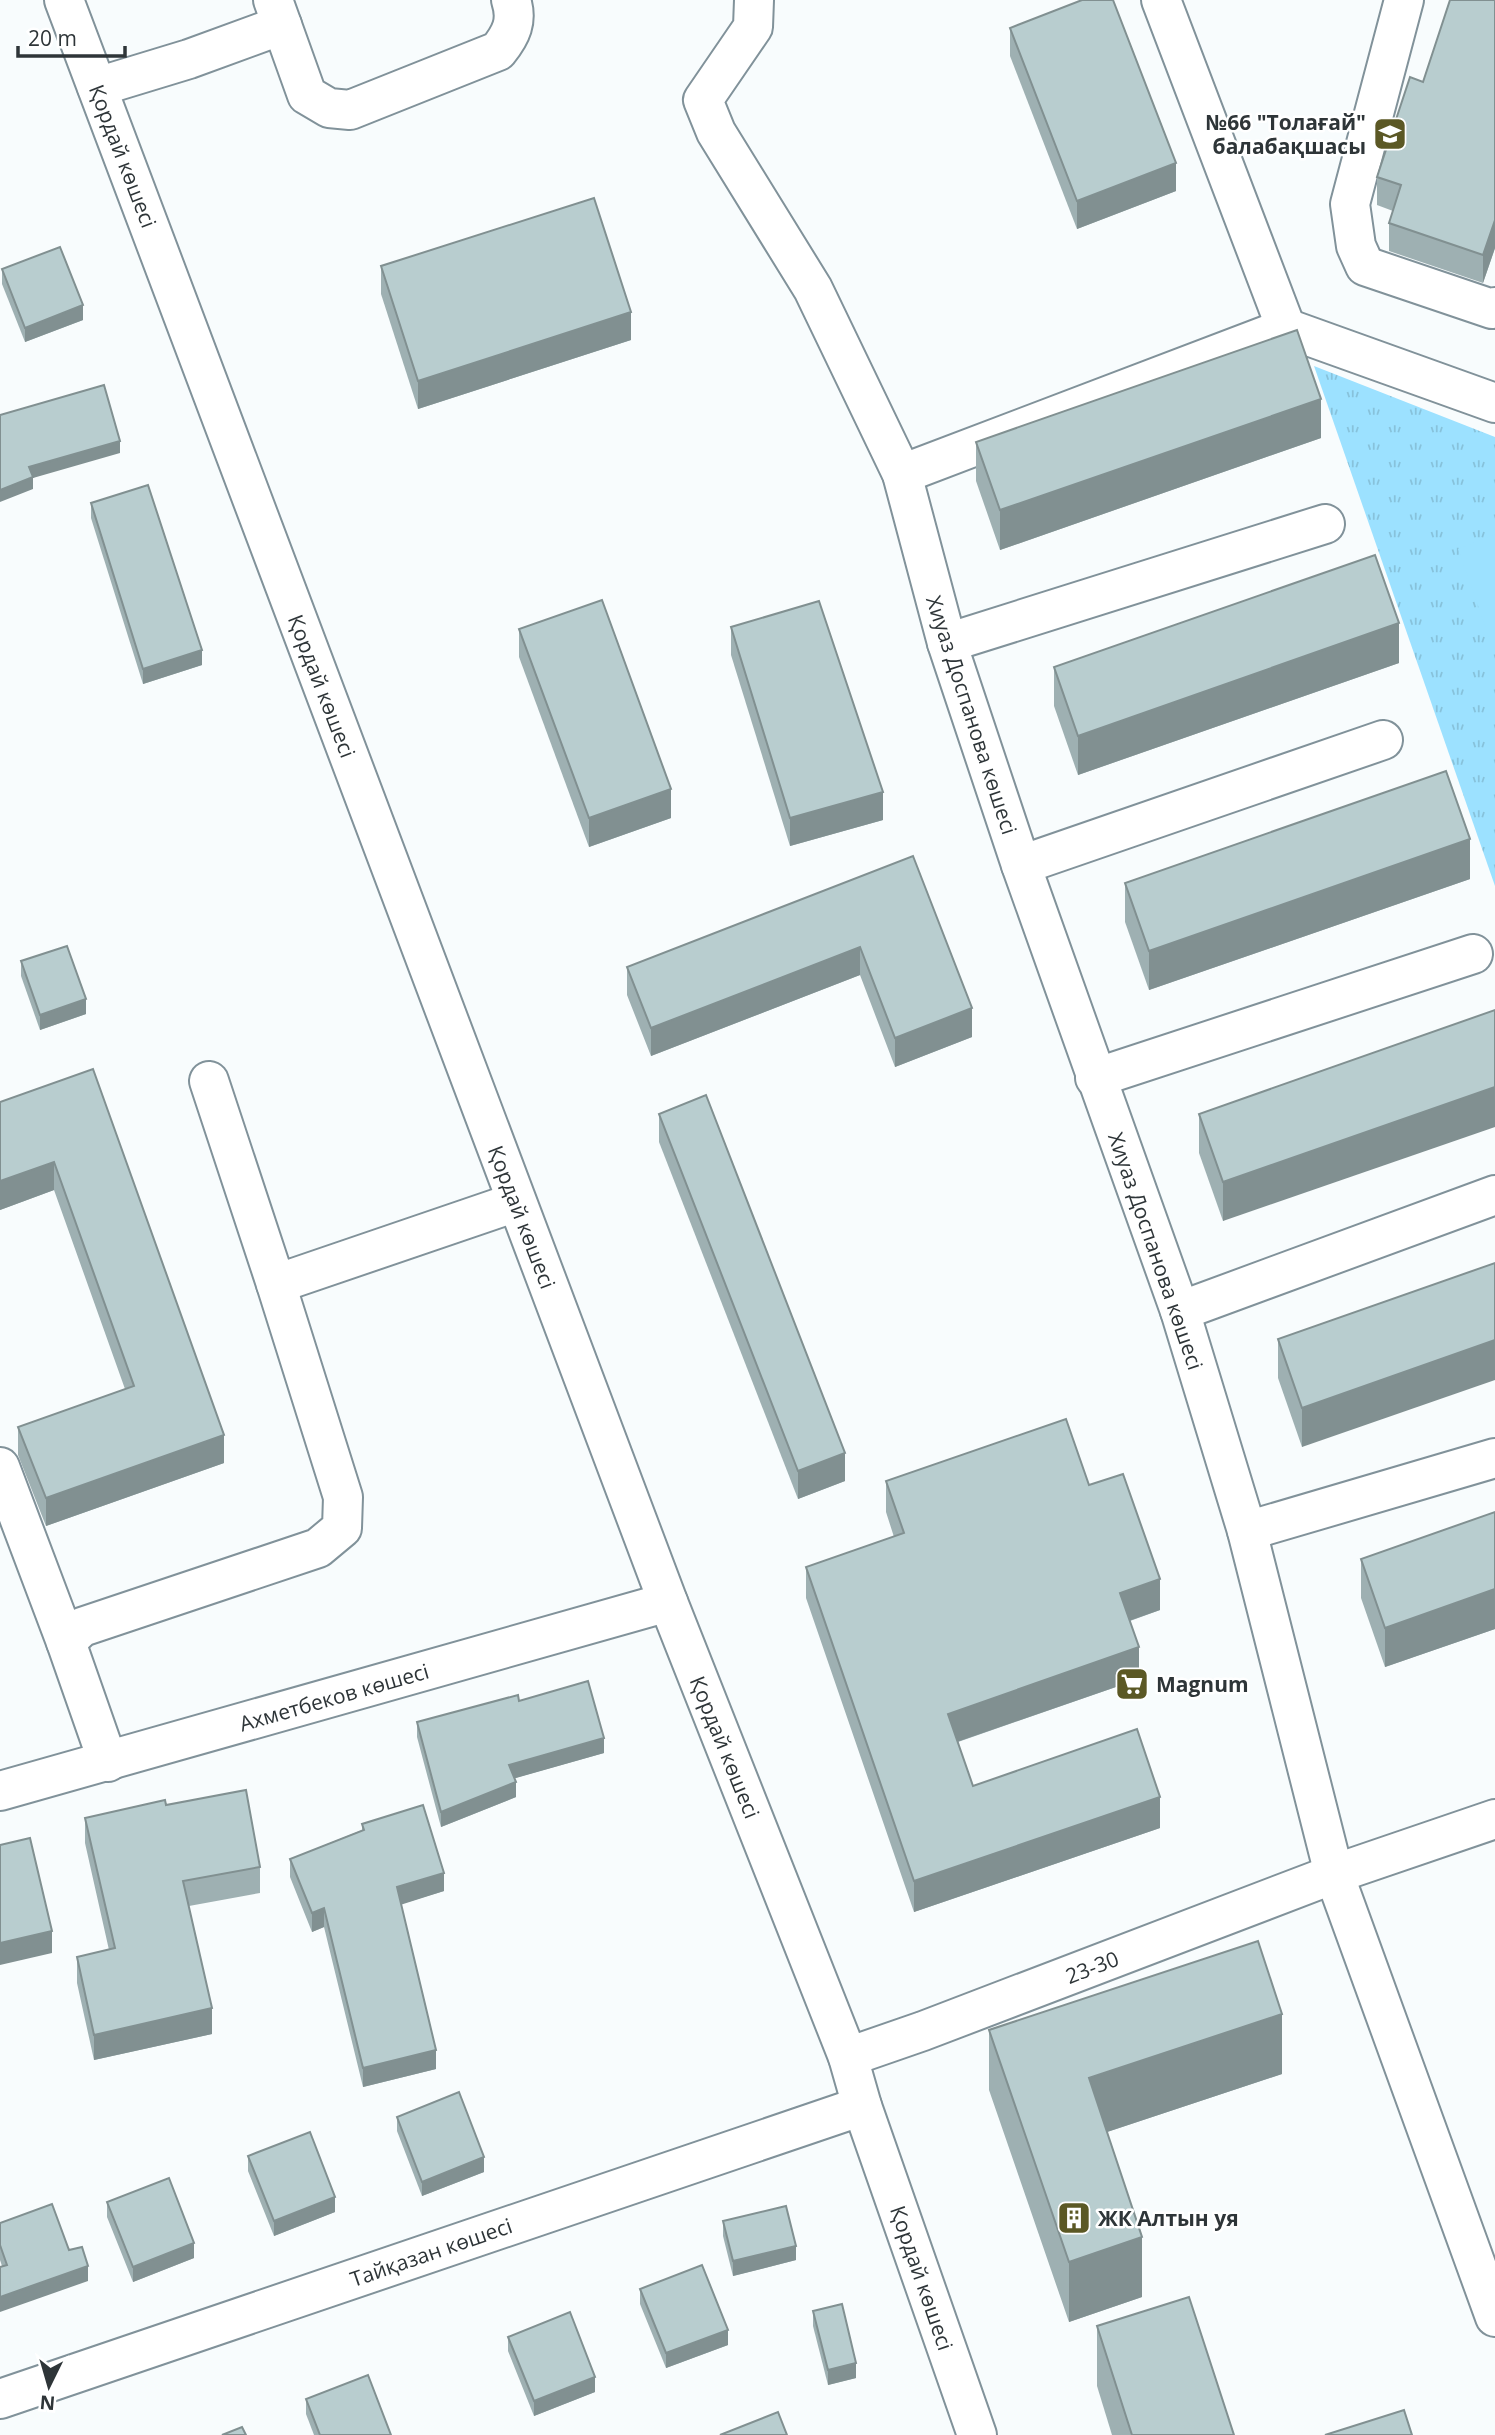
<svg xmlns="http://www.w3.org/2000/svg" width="1495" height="2435" viewBox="0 0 1495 2435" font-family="'Open Sans',sans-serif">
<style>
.grass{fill:url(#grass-tufts)}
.pitch{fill:#9ce1ff}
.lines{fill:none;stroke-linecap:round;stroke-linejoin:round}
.minor-casing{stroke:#81929a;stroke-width:42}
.minor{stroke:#fff;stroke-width:38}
.wall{fill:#9eb0b2}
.shaded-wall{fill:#819091}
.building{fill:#b8cdcf;stroke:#819091;stroke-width:2}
.labels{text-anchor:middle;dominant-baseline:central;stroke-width:5;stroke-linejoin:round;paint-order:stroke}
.poi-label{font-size:21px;font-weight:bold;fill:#2e3538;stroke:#fff;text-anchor:start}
.street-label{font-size:21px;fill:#2e3538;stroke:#fff}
</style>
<defs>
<pattern id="grass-tufts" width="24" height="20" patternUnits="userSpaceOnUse" patternTransform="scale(1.75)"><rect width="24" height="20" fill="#9ce1ff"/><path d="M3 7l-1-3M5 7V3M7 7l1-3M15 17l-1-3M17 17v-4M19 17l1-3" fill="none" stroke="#87c2db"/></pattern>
</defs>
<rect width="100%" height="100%" fill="#f8fcfd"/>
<path class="grass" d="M1314,366L1495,437V886Z"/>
<path class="pitch" d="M1495,534V654L1458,549Z"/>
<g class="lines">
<defs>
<g id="minor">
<path d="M64,0L668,1602L848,2057L862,2106L977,2435"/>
<path d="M273,0L307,95L329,108L350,110L498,51C511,35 518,21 511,0"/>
<path d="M754,0L753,27L703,100L716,132L813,289L902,474L947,643L1021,865L1180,1311L1247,1531L1334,1874L1495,2317"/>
<path d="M1161,0L1286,328"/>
<path d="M1404,0L1350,204L1356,246L1365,266L1492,309L1495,307"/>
<path d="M97,87L189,59L282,25"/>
<path d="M902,474L1286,328L1495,403"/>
<path d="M947,643L1325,524"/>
<path d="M1021,865L1383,740"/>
<path d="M1095,1078L1473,954"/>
<path d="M209,1081L276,1284L516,1202"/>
<path d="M1180,1311L1495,1195"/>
<path d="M0,1467L66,1642"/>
<path d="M1247,1531L1495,1458"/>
<path d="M108,1762L66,1642L82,1627L318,1548L342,1528L343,1497L276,1284"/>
<path d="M0,1791L668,1602"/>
<path d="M848,2057L923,2031L1334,1874L1495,1819"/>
<path d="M0,2399L862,2106"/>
</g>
</defs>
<use href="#minor" class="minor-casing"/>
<use href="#minor" class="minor"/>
</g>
<g class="wall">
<path d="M1495,0V248L1483,283L1389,251V223L1393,211L1377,205V177L1423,82Z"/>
<path d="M1010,28L1176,191L1077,229L1010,56Z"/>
<path d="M381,266L631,340L418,409L381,294Z"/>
<path d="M2,269L83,320L25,342L2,284Z"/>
<path d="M1321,438L1000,550L976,481V442Z"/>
<path d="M91,503L202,665L143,684L91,518Z"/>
<path d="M731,627L883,820L790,846L731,655Z"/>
<path d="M519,629L671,818L589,847L519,657Z"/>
<path d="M1399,663L1078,775L1054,706V667Z"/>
<path d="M913,856L972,1037L895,1067L860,975L651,1056L627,995V967Z"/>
<path d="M1470,879L1149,990L1125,922V883Z"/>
<path d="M21,961L86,1014L40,1030L21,976Z"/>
<path d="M1495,1010L1223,1221L1199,1153V1114Z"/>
<path d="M93,1069L224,1463L46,1526L18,1455V1427L125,1389L54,1190L0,1210V1102Z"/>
<path d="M659,1114L845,1481L798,1499L659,1142Z"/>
<path d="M1495,1263L1302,1447L1278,1378V1339Z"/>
<path d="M886,1481L1089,1485L1160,1610L1130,1621L1139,1679L958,1742L973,1786L1160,1828L914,1912L806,1598V1567L894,1537L886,1512Z"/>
<path d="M1495,1512V1629L1385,1667L1361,1598V1559Z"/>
<path d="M519,1701L604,1753L515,1778L516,1797L441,1827L417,1737V1722Z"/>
<path d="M166,1805L260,1867V1893L189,1906L212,2034L94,2060L77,1983V1957L109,1950L85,1843V1818Z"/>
<path d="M362,1824L444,1891L401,1904L436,2069L363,2087L324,1927L312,1932L290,1877V1859L362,1830Z"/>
<path d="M989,2030L1282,2074L1107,2132L1142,2297L1069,2322L989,2090Z"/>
<path d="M397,2117L484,2172L422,2196L397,2131Z"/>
<path d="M248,2156L335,2212L274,2236L248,2171Z"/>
<path d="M107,2202L194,2258L133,2282L107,2217Z"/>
<path d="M723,2221L796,2260L733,2276L723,2236Z"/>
<path d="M0,2223L69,2250L88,2281L2,2266L0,2260Z"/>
<path d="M640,2289L728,2345L666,2368L640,2304Z"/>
<path d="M813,2311L856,2378L828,2385L813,2326Z"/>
<path d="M1097,2326L1234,2435H1112L1097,2386Z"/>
<path d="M508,2337L595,2392L534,2416L508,2351Z"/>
<path d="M306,2399L391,2435H314L306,2414Z"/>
</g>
<g class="shaded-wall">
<path d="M1176,163V191L1077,229V201Z"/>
<path d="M1495,220V248L1483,283V255Z"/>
<path d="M83,305V320L25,342V328Z"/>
<path d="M631,312V340L418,409V381Z"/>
<path d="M1321,399V438L1000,550V510Z"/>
<path d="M120,441V453L33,478V489L0,502V490L29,467Z"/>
<path d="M1399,623V663L1078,775V736Z"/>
<path d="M202,650V665L143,684V669Z"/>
<path d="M671,789V818L589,847V818Z"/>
<path d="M883,792V820L790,846V818Z"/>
<path d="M1470,839V879L1149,990V951Z"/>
<path d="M860,947V975L651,1056V1028Z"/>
<path d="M86,999V1014L40,1030V1015Z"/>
<path d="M972,1008V1037L895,1067V1038Z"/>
<path d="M1495,1087V1127L1223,1221V1182Z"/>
<path d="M54,1162V1190L0,1210V1181Z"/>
<path d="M1495,1340V1380L1302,1447V1408Z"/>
<path d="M224,1435V1463L46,1526V1498Z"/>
<path d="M845,1453V1481L798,1499V1471Z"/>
<path d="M1160,1579V1610L1120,1624V1593Z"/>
<path d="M1495,1589V1629L1385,1667V1628Z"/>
<path d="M1139,1647V1679L948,1745V1714Z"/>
<path d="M604,1738V1753L509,1780V1765Z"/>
<path d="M516,1782V1797L441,1827V1812Z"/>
<path d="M1160,1797V1828L914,1912V1881Z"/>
<path d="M444,1873V1891L397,1906V1887Z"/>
<path d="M324,1908V1927L312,1932V1913Z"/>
<path d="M52,1931V1953L0,1965V1943Z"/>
<path d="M212,2008V2034L94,2060V2035Z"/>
<path d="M1282,2014V2074L1089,2138V2078Z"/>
<path d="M436,2050V2069L363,2087V2068Z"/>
<path d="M484,2157V2172L422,2196V2182Z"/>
<path d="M335,2197V2212L274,2236V2221Z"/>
<path d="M1142,2237V2297L1069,2322V2262Z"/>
<path d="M194,2243V2258L133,2282V2267Z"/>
<path d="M796,2246V2260L733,2276V2261Z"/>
<path d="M88,2266V2281L0,2312V2297Z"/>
<path d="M728,2330V2345L666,2368V2353Z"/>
<path d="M856,2363V2378L828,2385V2370Z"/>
<path d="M595,2377V2392L534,2416V2401Z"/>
</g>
<g class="building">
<path d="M1082,0H1113L1176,163L1077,201L1010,28Z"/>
<path d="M1450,0H1495V220L1483,255L1389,223L1401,185L1377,177L1410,77L1423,82Z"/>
<path d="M594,198L631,312L418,381L381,266Z"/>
<path d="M60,247L83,305L25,328L2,269Z"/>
<path d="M1297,330L1321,399L1000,510L976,442Z"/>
<path d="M104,385L120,441L29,467L33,477L0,490V415Z"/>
<path d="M148,485L202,650L143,669L91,503Z"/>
<path d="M1375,555L1399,623L1078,736L1054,667Z"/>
<path d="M602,600L671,789L589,818L519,629Z"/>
<path d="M819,601L883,792L790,818L731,627Z"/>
<path d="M1446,771L1470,839L1149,951L1125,883Z"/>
<path d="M913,856L972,1008L895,1038L860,947L651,1028L627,967Z"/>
<path d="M67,946L86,999L40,1015L21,961Z"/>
<path d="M1495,1010V1087L1223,1182L1199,1114Z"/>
<path d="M93,1069L224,1435L46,1498L18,1427L134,1386L54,1162L0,1181V1102Z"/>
<path d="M706,1095L845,1453L798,1471L659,1114Z"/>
<path d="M1495,1263V1340L1302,1408L1278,1339Z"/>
<path d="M1066,1419L1089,1485L1123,1474L1160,1579L1120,1593L1139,1647L948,1714L973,1786L1137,1729L1160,1797L914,1881L806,1567L904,1533L886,1481Z"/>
<path d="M1495,1512V1589L1385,1628L1361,1559Z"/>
<path d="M588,1681L604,1738L509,1765L516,1782L441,1812L417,1722L518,1695L519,1701Z"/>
<path d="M246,1790L260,1867L183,1881L212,2008L94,2035L77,1957L115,1948L85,1818L165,1800L166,1805Z"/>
<path d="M423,1805L444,1873L397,1887L436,2050L363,2068L324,1908L312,1913L290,1859L364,1830L362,1824Z"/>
<path d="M30,1838L52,1931L0,1943V1845Z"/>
<path d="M1258,1941L1282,2014L1089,2078L1142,2237L1069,2262L989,2030Z"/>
<path d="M459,2092L484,2157L422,2182L397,2117Z"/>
<path d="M310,2132L335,2197L274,2221L248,2156Z"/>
<path d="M169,2178L194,2243L133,2267L107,2202Z"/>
<path d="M52,2204L69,2250L82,2247L88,2266L0,2297V2267L7,2265L0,2245V2223Z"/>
<path d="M786,2206L796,2246L733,2261L723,2221Z"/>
<path d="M702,2265L728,2330L666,2353L640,2289Z"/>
<path d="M1189,2297L1234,2435H1132L1097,2326Z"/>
<path d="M842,2304L856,2363L828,2370L813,2311Z"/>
<path d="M570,2312L595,2377L534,2401L508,2337Z"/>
<path d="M368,2375L391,2435H320L306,2399Z"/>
<path d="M1404,2410L1412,2435H1325Z"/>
<path d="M778,2412L787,2435H720Z"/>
<path d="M242,2427L246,2435H222Z"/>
</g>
<defs>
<symbol id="school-square" viewBox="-11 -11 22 22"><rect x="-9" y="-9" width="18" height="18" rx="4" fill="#5b5825" stroke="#fff"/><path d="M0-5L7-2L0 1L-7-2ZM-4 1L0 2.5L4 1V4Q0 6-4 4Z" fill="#fff"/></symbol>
<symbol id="supermarket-square" viewBox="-11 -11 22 22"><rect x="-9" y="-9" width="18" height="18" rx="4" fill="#5b5825" stroke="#fff"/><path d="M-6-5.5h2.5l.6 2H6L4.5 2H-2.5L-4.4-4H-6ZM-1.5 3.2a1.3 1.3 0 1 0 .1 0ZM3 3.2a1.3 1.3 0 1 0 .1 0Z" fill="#fff"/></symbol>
<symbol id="building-square" viewBox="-11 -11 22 22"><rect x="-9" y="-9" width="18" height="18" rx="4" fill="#5b5825" stroke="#fff"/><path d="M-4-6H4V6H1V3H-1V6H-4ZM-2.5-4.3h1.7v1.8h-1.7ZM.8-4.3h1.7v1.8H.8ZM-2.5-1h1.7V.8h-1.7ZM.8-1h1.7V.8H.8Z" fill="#fff"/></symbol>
</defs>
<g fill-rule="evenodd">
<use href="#school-square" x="1371" y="115" width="38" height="38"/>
<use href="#supermarket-square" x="1113" y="1665" width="38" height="38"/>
<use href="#building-square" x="1055" y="2199" width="38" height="38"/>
</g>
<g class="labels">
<g class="poi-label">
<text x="1366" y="122" text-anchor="end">№66 "Толағай"<tspan x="1366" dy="24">балабақшасы</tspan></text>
<text x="1156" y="1684">Magnum</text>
<text x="1098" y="2218">ЖК Алтын уя</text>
</g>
<g class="street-label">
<text transform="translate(123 156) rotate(69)">Қордай көшесі</text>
<text transform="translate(322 686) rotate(69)">Қордай көшесі</text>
<text transform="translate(972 715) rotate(72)">Хиуаз Доспанова көшесі</text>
<text transform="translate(522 1217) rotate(69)">Қордай көшесі</text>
<text transform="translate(1156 1251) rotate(71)">Хиуаз Доспанова көшесі</text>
<text transform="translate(334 1697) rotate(-16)">Ахметбеков көшесі</text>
<text transform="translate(725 1747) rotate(68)">Қордай көшесі</text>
<text transform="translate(1092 1967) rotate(-21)">23-30</text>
<text transform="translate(431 2252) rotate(-19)">Тайқазан көшесі</text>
<text transform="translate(922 2278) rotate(71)">Қордай көшесі</text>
</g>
</g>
<g transform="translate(49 2386) rotate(185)" stroke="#ffffff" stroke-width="5" paint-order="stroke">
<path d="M0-5L12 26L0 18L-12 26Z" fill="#2e3538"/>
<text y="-10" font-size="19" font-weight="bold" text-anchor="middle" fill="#2e3538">N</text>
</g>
<path d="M18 46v10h107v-10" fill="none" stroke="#2e3538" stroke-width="3.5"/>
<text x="28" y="46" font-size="21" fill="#2e3538" stroke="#ffffff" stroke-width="5" paint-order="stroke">20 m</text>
</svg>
